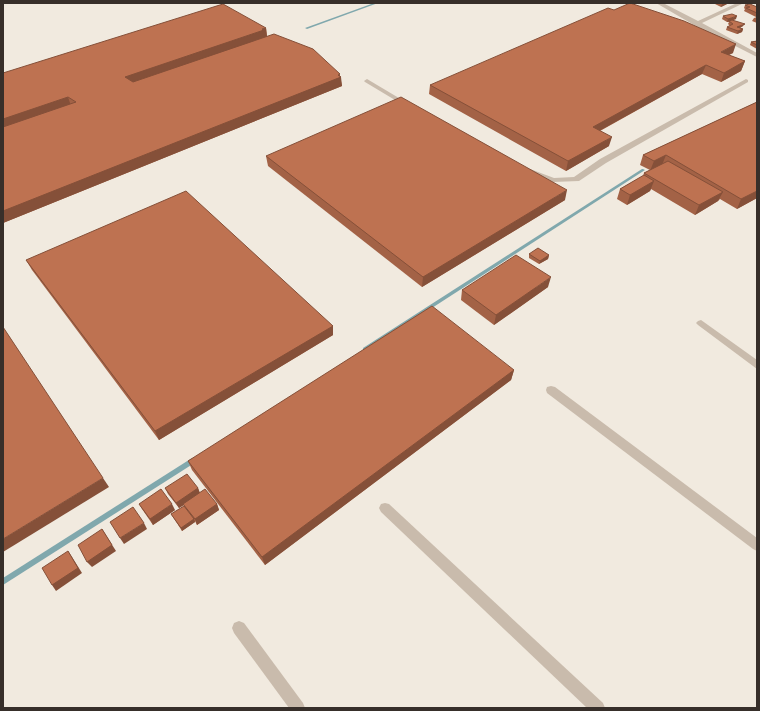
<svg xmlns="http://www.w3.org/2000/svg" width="760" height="711" viewBox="0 0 760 711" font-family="Barlow,sans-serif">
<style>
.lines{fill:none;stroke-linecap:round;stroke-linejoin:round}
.stream{fill:#80a8ad;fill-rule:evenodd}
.minor{fill:#c9bbac;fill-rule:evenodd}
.wall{fill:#a36246}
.shaded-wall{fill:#855039}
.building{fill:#be7251;stroke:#855039}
</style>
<rect width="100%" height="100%" fill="#f1eadf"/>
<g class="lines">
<g class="stream">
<path d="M374,3H378L307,29L305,28Z"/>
<path d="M642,169H643L645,170L367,350H363V348Z"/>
<path d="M192,458H196L197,460L196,462L3,585V578Z"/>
</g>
<g class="minor">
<path d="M656,3H663L698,21L737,3H744L702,23L757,53V57L694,25Z"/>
<path d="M367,79L409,104L410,105L405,106L365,82L364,81Z"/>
<path d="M746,79L748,80V82L606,163L579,181L553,182L526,171L530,169L554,178L574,177L600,159Z"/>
<path d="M701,320L757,360V369L698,325L696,323L698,321Z"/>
<path d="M551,386L555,387L757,538V551L753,549L547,393L546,390L547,387Z"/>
<path d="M385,503L389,504L603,703L605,708H587L381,512L379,508L381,504Z"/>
<path d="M239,621L244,623L303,703L305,708H289L234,633L232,628L234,623Z"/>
</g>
</g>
<g class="wall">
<path d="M715,3H729L721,7L715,4Z"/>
<path d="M745,5L757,7V16L756,17L744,11L745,9L744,8Z"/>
<path d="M723,16L736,19L733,20L743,26L740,28L743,29L742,32L737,34L726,30L727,27L730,26L728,24L729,22H727L722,19Z"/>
<path d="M757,17V23L752,21L754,18Z"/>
<path d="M266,28L267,36L340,76L342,86L3,223V73Z"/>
<path d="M757,41V49L750,45L751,42Z"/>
<path d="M733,53L728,55L745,61L741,71L721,82L702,74L600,131L609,146L566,171L429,94L430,85Z"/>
<path d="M757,102V198L737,209L720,199L718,201L695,215L651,189L650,191L627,205L617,199L620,189L643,176L644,173L650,170L640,165L643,155Z"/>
<path d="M266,156L565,200L422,287L268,166Z"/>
<path d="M529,254L549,255L548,259L539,264L529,258Z"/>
<path d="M26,260L333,326V335L159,440L32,270Z"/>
<path d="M548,287L494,325L461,300L462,290Z"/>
<path d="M514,370L511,380L265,565L192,470L188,461Z"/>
<path d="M165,488H198L200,493L217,504L219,510L197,525L195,521V522L182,531L171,514L184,507V505L179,508L168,494Z"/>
<path d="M139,504L175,510L153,525L142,509Z"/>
</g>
<g class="shaded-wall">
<path d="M723,3H729L721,7L722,4Z"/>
<path d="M737,16L736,19L727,22L728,19Z"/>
<path d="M745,24L743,26L736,30L737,27Z"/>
<path d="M266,28L267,37L127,87L125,77Z"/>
<path d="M743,29L742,32L737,34L738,31Z"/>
<path d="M736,44L733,53L717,61L721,52Z"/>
<path d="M745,61L741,71L721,82L724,73Z"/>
<path d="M706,65L702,74L590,136L593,127Z"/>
<path d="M340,74V77H341L342,86L3,223V211Z"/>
<path d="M68,97L71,106L3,130V119Z"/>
<path d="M612,137L609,146L566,171L568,161Z"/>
<path d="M666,155L662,165L650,171L654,161Z"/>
<path d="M654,181L650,191L627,205L630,195Z"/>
<path d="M567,190L565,200L422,287L423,277Z"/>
<path d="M757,191V198L737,209L741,199Z"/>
<path d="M723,192L718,201L695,215L699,205Z"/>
<path d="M549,255L548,259L539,264L540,261Z"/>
<path d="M551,277L548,287L494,325L496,315Z"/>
<path d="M333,326V335L159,440L155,431Z"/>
<path d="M514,370L511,380L265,565L262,557Z"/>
<path d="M103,478L109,487L3,552V539Z"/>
<path d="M198,488L200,494L179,508L176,503Z"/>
<path d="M172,504L175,510L153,525L150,519Z"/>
<path d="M217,504L219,510L197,525L195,519Z"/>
<path d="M194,519L195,522L182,531L181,528Z"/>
<path d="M144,523L147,529L124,544L120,538Z"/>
<path d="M102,529L116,551L92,567L87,562Z"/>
<path d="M68,551L72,557L82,573L56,591L52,585Z"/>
</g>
<g class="building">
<path d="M630,3L684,21L736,44L721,52L745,61L724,73L706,65L593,127L612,137L568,161L430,85L608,8L614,10Z"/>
<path d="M223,4L266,28L262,29L264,30L125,77L133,82L274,34L313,49L340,74L338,75L341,77L3,211V127L76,102L68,97L3,119V73Z"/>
<path d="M750,4L757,7V13L746,8L750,7L745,5Z"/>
<path d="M732,14L737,16L728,19L723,16Z"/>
<path d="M732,20L745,24L737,27L743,29L738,31L727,27L733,24L729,21Z"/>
<path d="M757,41V45L751,42Z"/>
<path d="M401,97L567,190L423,277L266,156Z"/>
<path d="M757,102V191L741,199L666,155L654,161L643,155Z"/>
<path d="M668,161L723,192L699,205L644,173Z"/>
<path d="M644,175L654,181L630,195L620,189Z"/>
<path d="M186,191L333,326L155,431L26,260Z"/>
<path d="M538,248L549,255L540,261L529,254Z"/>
<path d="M516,255L551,277L496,315L462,290Z"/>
<path d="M432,306L514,370L262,557L188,461Z"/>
<path d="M3,327L103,478L3,539Z"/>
<path d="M187,474L198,488L176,503L165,488Z"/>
<path d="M161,489L172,504L150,519L139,504Z"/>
<path d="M205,489L217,504L195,519L183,504Z"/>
<path d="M184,506L194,519L181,528L171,514Z"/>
<path d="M133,507L144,523L120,538L110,522Z"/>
<path d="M102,529L112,545L87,562L78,545Z"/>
<path d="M68,551L78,568L52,585L42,568Z"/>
</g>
<rect width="760" height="711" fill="none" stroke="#372f2a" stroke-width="8"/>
</svg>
